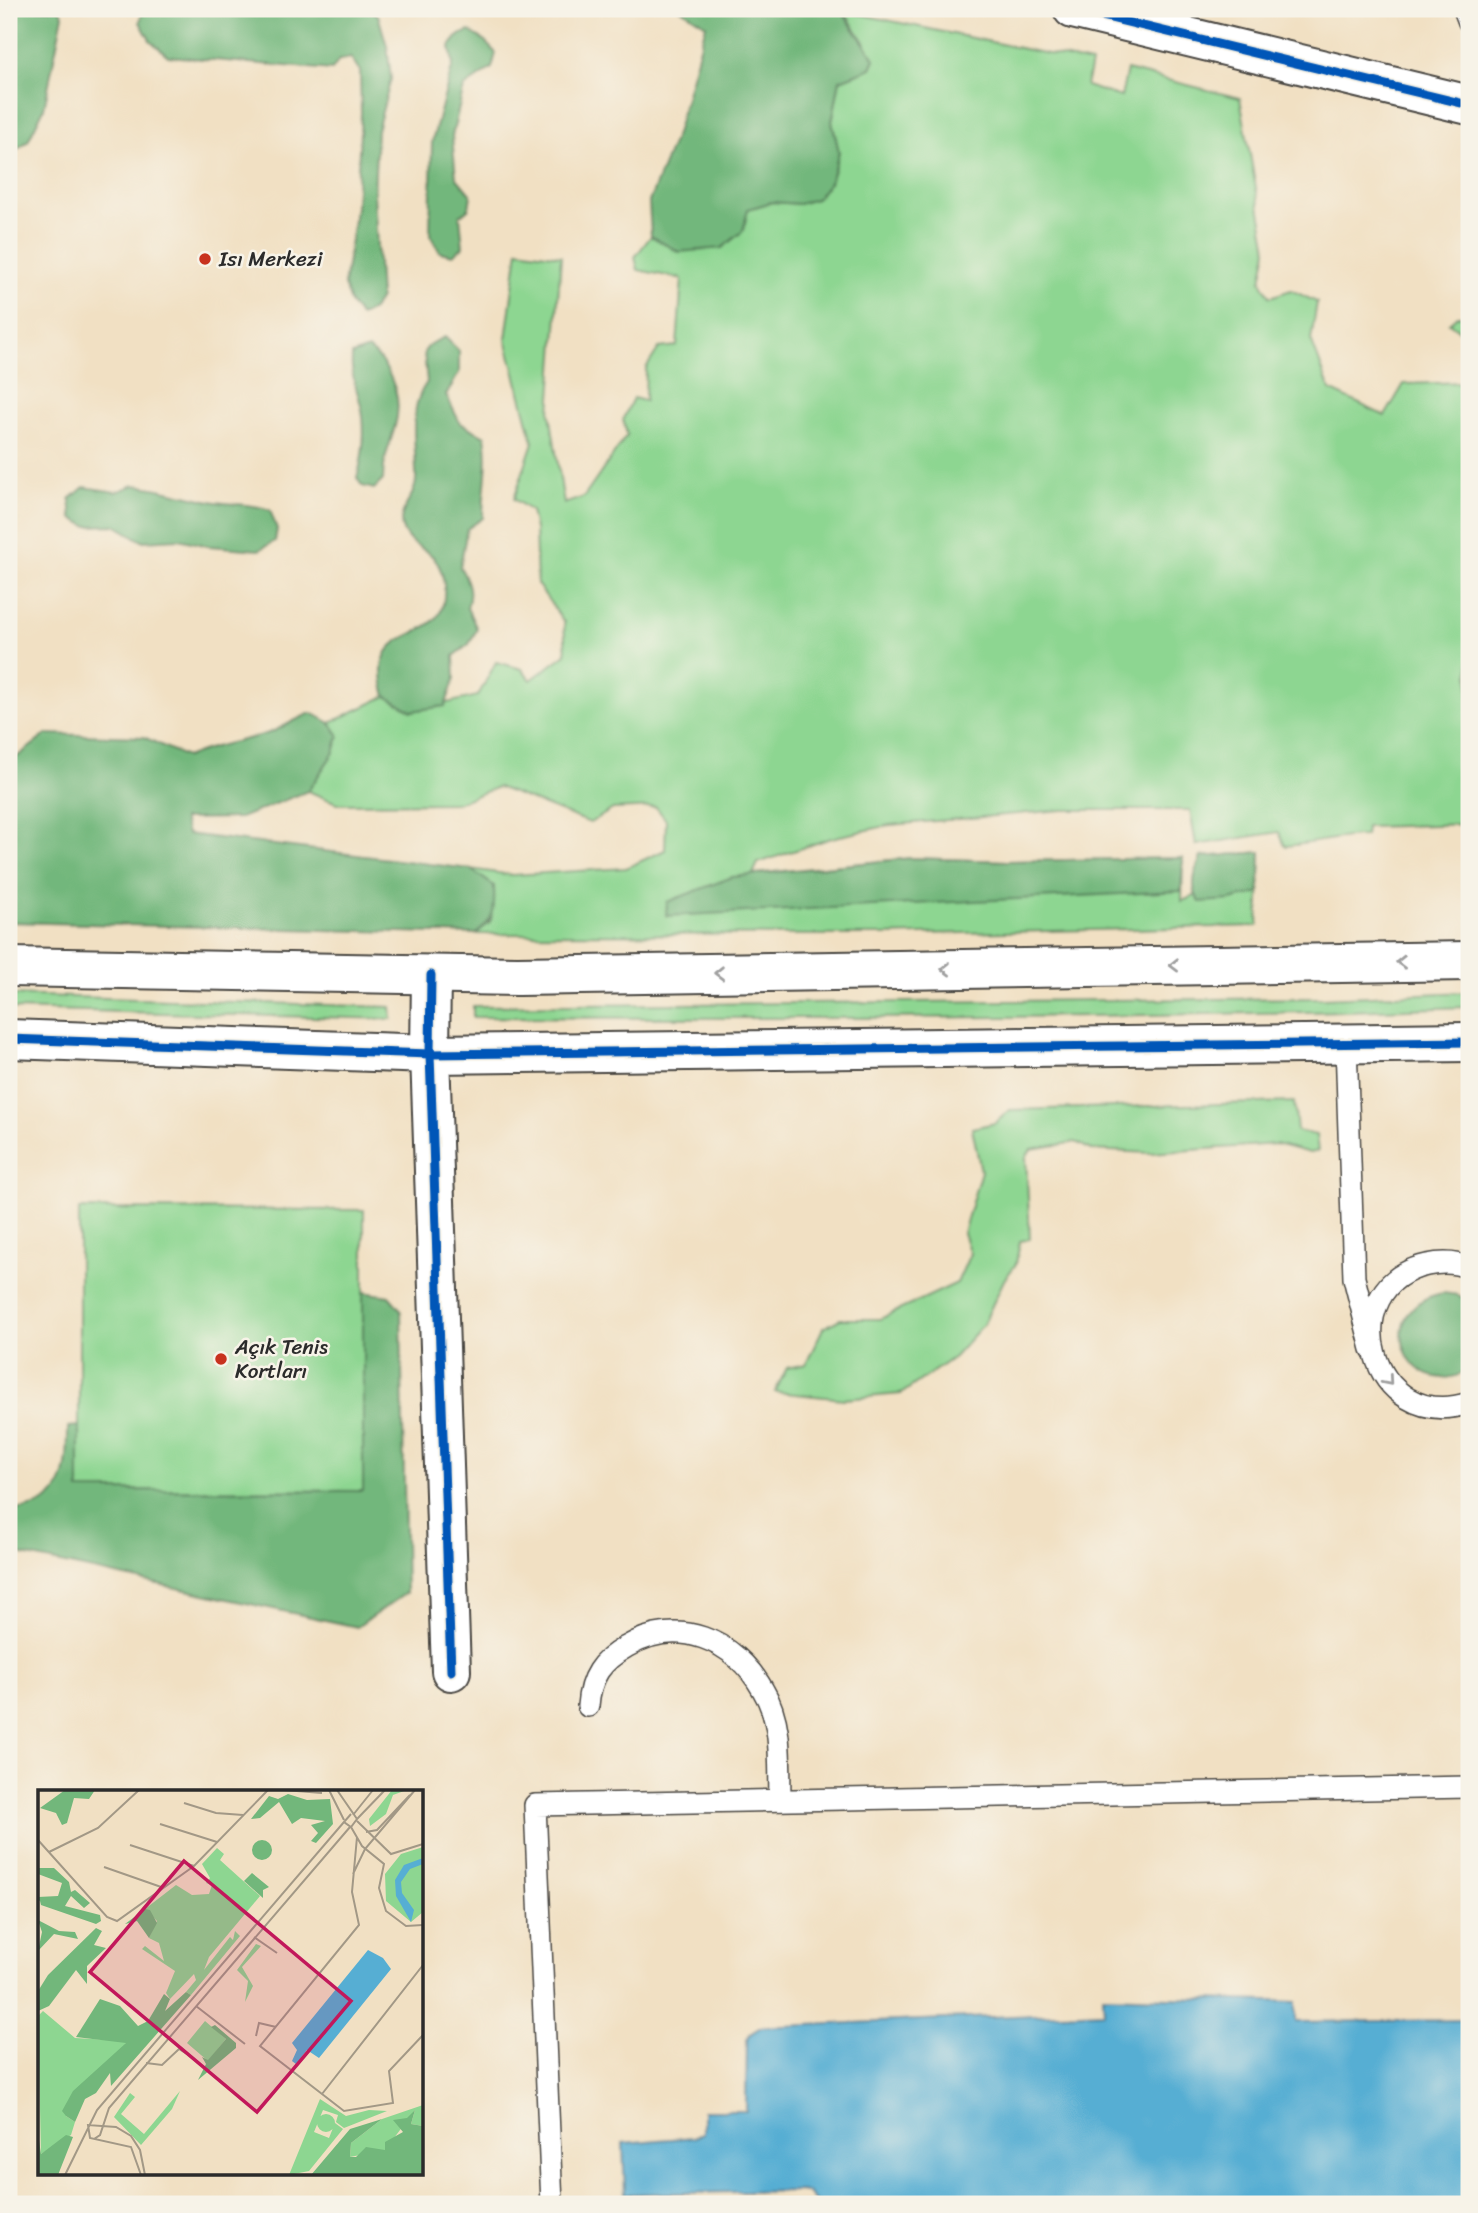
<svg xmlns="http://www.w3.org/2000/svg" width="1478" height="2213" viewBox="0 0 1478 2213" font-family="Sriracha,sans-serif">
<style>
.green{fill:#8dd691;stroke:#5c805e;stroke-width:2}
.forest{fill:#72b77b;stroke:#4e7153;stroke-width:2}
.water{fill:#56aed3;stroke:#406c7f;stroke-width:2}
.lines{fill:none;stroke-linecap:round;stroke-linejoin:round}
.lane-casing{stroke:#494642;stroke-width:24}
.street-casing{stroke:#494642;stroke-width:42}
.secondary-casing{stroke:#494642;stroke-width:42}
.lane{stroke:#fff;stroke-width:21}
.street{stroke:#fff;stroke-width:38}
.secondary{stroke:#fff;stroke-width:38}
.cycleway-casing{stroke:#f7f3e8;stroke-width:13}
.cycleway{stroke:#0057b8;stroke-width:9}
.oneway{stroke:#a0a0a0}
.poi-dot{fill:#c8321e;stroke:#f7f3e8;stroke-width:2.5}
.labels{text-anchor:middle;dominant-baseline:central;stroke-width:5;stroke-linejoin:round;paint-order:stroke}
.poi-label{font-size:21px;fill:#2b2b2b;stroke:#f7f3e8;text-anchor:start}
.inset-road{fill:none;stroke:#a29886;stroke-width:2}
.view{fill:#c2185b;fill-opacity:0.15;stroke:#c2185b;stroke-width:3.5}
.inset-edge{fill:none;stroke:#2b2b2b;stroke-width:3.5}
</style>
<rect width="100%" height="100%" fill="#f7f3e8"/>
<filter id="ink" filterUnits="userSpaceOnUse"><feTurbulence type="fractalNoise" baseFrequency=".0143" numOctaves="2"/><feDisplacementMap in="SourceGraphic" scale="14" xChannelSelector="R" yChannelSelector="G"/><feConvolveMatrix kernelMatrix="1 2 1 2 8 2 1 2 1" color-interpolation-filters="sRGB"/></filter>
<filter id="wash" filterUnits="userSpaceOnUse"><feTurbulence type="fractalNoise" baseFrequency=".00686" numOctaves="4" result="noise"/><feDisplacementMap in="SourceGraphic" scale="28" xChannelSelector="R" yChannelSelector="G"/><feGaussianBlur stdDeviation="1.57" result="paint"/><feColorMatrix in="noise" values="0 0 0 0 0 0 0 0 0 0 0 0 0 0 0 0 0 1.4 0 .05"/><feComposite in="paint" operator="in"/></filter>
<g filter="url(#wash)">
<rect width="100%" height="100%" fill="#f1e0c3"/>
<g class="green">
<path d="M844,11L1091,63L1086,86L1121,97L1127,70L1240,98L1267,250L1261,281L1270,297L1291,290L1317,302L1311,340L1330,390L1385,416L1404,384L1469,382V824L1366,827L1365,836C1337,836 1313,844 1285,846L1279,832L1196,845L1190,810H1062L890,825L831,838L758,863L753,874L911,858L1007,861L1183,858L1182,901L1195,896L1196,870L1201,857L1261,852L1258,926L880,935L476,934L491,921L494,886L470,869L512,875L626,868L665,850L666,820L656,807L613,809L590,823L498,787L456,803L339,804L308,791L334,752L339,736L330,723L386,696L412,711L478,696L496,662L522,669L531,680L566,654L564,622L537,584L535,529L531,511L514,499L533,442L506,339L518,250L561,256L550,413L564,504L584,497L627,435L623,419L633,398L645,401L646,368L659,348L677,346L682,279L638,270L635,257L651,236L679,252L743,231L748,209L772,202L799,204L816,199L830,182L839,152L832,122L840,80L871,68L875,59Z"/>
<path d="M1457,316H1469V338L1449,323Z"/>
<path d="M1469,992V1007C1137,1019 805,1019 473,1017V1006L1322,998Z"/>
<path d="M9,995L391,1007L392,1019L9,1009Z"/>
<path d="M1294,1102L1297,1131L1316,1135L1318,1151L1310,1153L1276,1144L1150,1153L1091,1150L1076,1142L1031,1149L1026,1157L1030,1239L1020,1241L1016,1264L1004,1280L983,1325L954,1357L901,1394L844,1399L775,1392L787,1368L806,1364L823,1328L840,1319H880L957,1283L970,1254L963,1233L981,1171L972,1128L995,1123L1010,1110Z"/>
<path d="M79,1209L364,1210V1491L79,1490Z"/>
</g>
<g class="forest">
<path d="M9,9H60L63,15L44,108L28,141L9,155Z"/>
<path d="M143,9H369L378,15L387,46L391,79L377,130L374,194L380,297L373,310L360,316L350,303L344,285L356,207L361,113L360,71L351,58L339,60L332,70L168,56L150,40L140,22Z"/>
<path d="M681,9H840L875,59L871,68L840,80L832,122L839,152L830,182L816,199L799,204L772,202L748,209L743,231L722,248L679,252L651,236L649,202L676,134L706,25Z"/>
<path d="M469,31L481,38L496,53L492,68L464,87L452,136L456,177L471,195L469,208L460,216L463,247L453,255L440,252L430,235L432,142L453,64L450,46L459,35Z"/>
<path d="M445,337L459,351V373L446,395L460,423L485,436C490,462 483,490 483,518L467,529L460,567C469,582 472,591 467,608L477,629L469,644L454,656L455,678L445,706L412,711L386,696C364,623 436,644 443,604C446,590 444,570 434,558C425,547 409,546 403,530C395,511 416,498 416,480C417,447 406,411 427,382L424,352L430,344Z"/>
<path d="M368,349C387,361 401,393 397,416C393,441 383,453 383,480L374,489L362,486L357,478C363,456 366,433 362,410C358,390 350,377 352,355Z"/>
<path d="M134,485C162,488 188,497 216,502C235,505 252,503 270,510L277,529L275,541L259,550L209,546L179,539L142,541L115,525L87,526L72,518L70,499L84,487L116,492Z"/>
<path d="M312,713L330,723L339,736L334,752L308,791L240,818L183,819L187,834L470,869L494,886C495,911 495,918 476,934L9,922V763L47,734L144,737L186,757C212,745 239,742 266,734C282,729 296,718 312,713Z"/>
<path d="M1261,852L1259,893L1231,900L1200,902C1189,888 1195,872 1201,857Z"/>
<path d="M911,858L1007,861L1183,858L1181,891L666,916L667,902L732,877Z"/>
<path d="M363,1292L389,1296L401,1310L406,1593L357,1627L9,1552V1510C66,1509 68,1473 68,1427L79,1426V1490L363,1491Z"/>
<path d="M1443,1293L1458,1295L1469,1301V1370C1409,1406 1368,1307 1443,1293Z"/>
</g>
<path class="water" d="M1103,1996L1296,2002V2022L1469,2020V2204H818L808,2193L800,2191L625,2194L623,2143L695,2137L703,2133V2111H746L747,2040L750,2034L761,2027L1104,2012Z"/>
</g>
<g filter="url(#ink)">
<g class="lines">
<defs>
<g id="lane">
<path d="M1464,9L1469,22"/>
<path d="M1346,1044L1354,1278L1372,1349"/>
<path d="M1469,1268C1456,1262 1441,1262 1427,1265C1331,1286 1370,1435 1469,1403"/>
<path d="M588,1706C590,1677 601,1661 626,1647C678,1616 734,1639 763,1690C783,1723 779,1763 780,1800"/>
<path d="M552,2204L535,1805L1469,1787"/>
</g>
<g id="street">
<path d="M1073,9L1469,105"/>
<path d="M431,975L430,1054L451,1671"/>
</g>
<g id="secondary">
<path d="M9,967L518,976L1469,961"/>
<path d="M9,1039L430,1054L1469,1042"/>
</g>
</defs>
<use href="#lane" class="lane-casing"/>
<use href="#street" class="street-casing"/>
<use href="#secondary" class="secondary-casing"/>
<use href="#lane" class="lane"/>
<use href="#street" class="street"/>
<use href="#secondary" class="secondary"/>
<defs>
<g id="cycleway">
<path d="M1073,9L1469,105"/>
<path d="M431,975L430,1054L451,1671"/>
<path d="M9,1039L430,1054L1469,1042"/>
</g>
</defs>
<use href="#cycleway" class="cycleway-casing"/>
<use href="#cycleway" class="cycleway"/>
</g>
<defs><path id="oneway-chevron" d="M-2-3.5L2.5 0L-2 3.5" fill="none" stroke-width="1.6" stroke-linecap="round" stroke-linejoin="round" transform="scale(1.75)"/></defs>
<g class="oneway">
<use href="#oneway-chevron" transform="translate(1401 962) rotate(179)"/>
<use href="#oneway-chevron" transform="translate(1174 965) rotate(179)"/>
<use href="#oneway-chevron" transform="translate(946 969) rotate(179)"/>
<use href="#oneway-chevron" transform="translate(719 973) rotate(179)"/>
<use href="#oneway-chevron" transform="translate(1388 1381) rotate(49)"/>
</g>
</g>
<g class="poi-dot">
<circle cx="205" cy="259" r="7"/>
<circle cx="221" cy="1359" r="7"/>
</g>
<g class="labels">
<g class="poi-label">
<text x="219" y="259">Isı Merkezi</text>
<text x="235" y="1347">Açık Tenis<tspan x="235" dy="24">Kortları</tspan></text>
</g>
</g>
<g transform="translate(38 1790)">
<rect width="385" height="385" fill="#f1e0c3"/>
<path d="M354,0L366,1L355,5L348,24L332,36L331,29ZM385,57V122L373,132L348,111L347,84L363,64ZM179,58L186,64L182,70L222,106L171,167L166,180L192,147L195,150L197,141L202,146L153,205L148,202L158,190L156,184L132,209L128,203L137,181L104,159L107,156L126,171L121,153L111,148L119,131L107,119L138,95L154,105L171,104L174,95L168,93L172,88L164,74ZM218,154L223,156L204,177L215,196L207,212L210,191L199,180ZM5,221L37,248L90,251L28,326L37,332L33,345L3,364L0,226ZM167,231L188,249L170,271L149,253ZM142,301L134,319L103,355L76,327L92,303L97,307L83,324L106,344ZM282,309L308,326L331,320L349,321L306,338L298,332L300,325L285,320L276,342L291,348L297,333L305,339L271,381L251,385ZM385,315V336L373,334L377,320L347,360L312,367L313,353L344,329ZM279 333a9 9 0 1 1 18 0a9 9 0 1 1-18 0Z" fill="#8dd691"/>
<path d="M27,0H57L51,9L36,8L29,33L24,35L18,23L2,18ZM250,4L269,10L292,9L295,34L278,53L273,51L280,43L273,35L287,31L263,28L254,34L241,12L222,28L213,29L231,6L240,9ZM214 60a10 10 0 1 1 20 0a10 10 0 1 1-20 0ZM0,78H16L31,92L33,102L37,100L52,113L46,118L33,106L27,116L62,125L63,131L58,134L3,115L2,111L0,110V107L20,106L24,93L0,84ZM214,83L231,97L225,100V108L206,91ZM107,119L112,120L119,133L111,148L99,131L87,134ZM0,130L21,141L37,142L40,149L16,144L0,161L4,142ZM58,138L64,141L56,155L68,158L49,176V194L38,180L11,216L0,221V201L10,185ZM148,202L153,205L73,296L72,283L58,303L47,309L37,332L28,326L24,321L35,301L88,253L38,247L62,209L82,216L100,236L110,231L126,204L132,209L127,221ZM177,235L198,253V258L160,290L168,274L164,267L170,270L188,249L173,237ZM377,320L373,334L385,336V385H273L312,339L344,329L313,353L312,367H318L328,357L347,360V352L365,342L355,330L369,328ZM0,344L3,364L28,345L35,347L20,385H0Z" fill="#72b77b"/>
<path d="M385,68V74L372,79L363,92L364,103L376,120L373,132L358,106L357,90L366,75ZM330,160L345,168L353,179L281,268L269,260L258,274L254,271L259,260L254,253Z" fill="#56aed3"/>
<path class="inset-road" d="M246,0L284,3M291,0L306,30M299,0L319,29L313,37L306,32L313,24M146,13L178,23L205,25M315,25L335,0M319,29L347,0M319,31L353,64L385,54M122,34L179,52M313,37L324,56L346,74L341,98L348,121L368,136L385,135M328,42L339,40L372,5M319,47L314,102L321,135L222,256L306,321L355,313L351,281L385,245M0,50L69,127L79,131L156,76L230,0M92,55L156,76M11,62L60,38L101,0M66,77L126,98M315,84L327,59L377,0M216,147L239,163M158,216L207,254M218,246L221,233L238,237M108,273L124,275L141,259L152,266M284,304L385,175M56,349L62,345L71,318L312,37M27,385L59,320L306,32M103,385L93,357L52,348L50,335L78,337L93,346L102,360L107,385"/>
<path class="view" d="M146,71L313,211L219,322L52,182Z"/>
<rect width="385" height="385" class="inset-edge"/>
</g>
<rect width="1478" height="2213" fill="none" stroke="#f7f3e8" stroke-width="35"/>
</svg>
